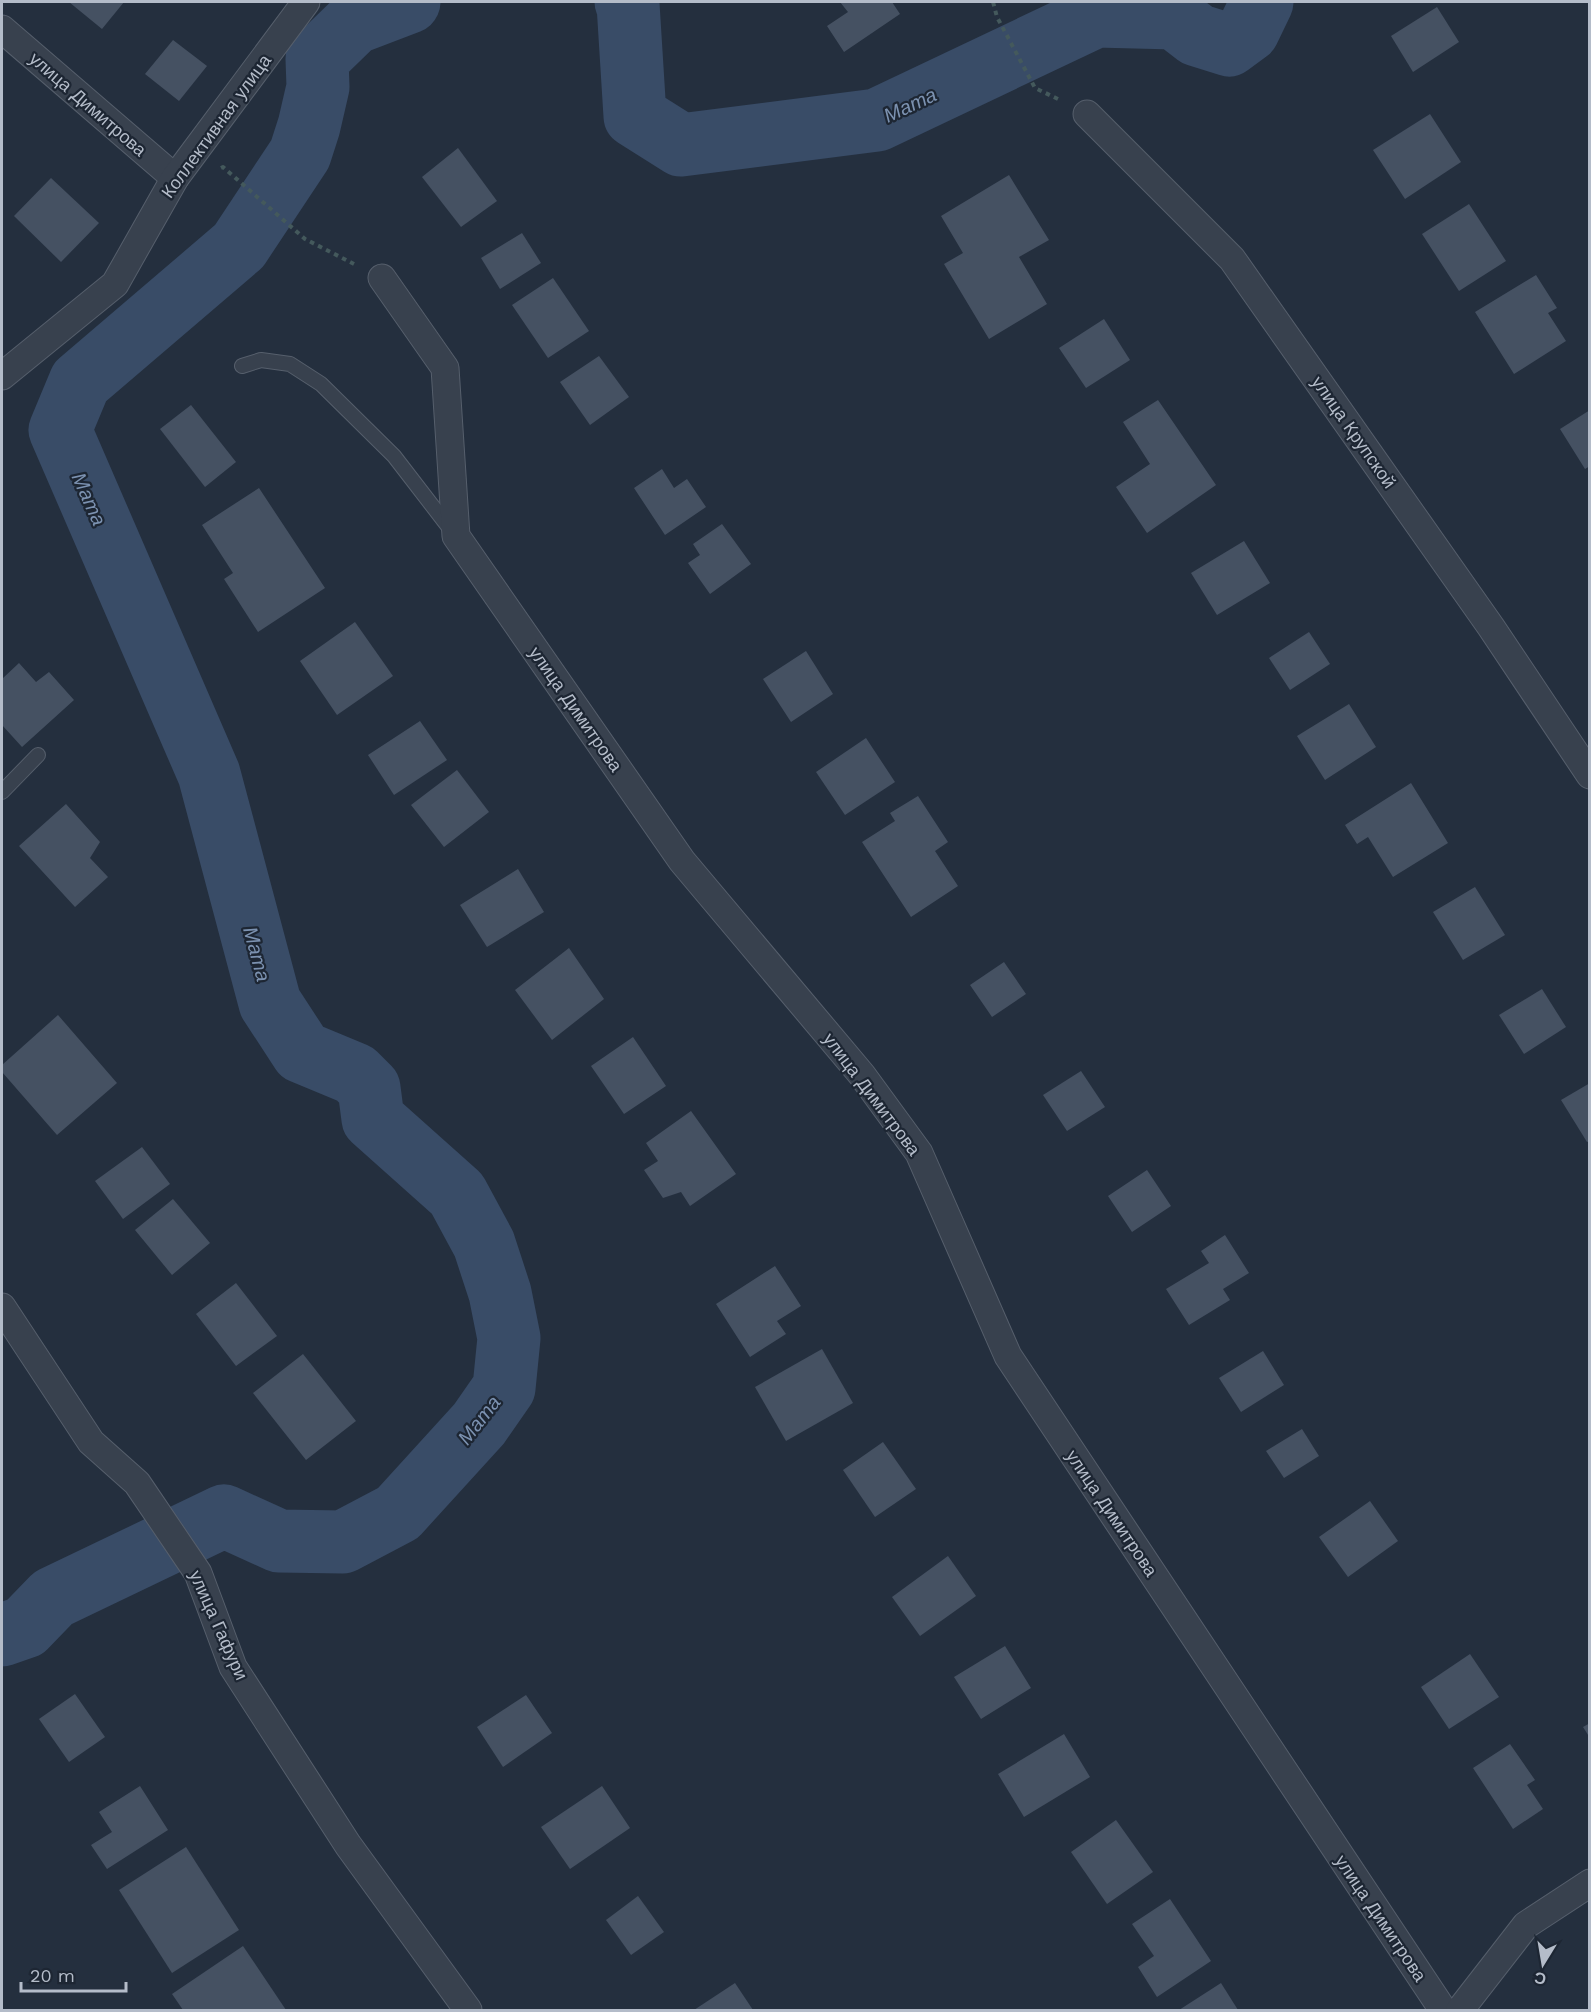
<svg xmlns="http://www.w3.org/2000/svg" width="1591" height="2012" viewBox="0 0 1591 2012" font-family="'Work Sans',sans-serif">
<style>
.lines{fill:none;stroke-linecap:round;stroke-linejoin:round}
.river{stroke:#394c67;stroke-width:63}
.building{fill:#455162}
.service-casing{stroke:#565f6c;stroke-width:16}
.minor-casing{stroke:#565f6c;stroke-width:29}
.path{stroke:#44595c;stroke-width:4;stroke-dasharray:4.5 4.5;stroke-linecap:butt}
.service{stroke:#38414e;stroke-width:14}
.minor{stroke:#38414e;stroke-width:27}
.labels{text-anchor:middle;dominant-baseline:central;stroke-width:4.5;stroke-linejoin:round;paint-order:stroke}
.street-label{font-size:18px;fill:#b4bcc9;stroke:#1d2633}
.water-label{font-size:20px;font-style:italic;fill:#7c92b1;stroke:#1d2633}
</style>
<rect width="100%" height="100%" fill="#242f3e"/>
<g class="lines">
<g class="river">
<path d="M626,2L628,4L635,116L681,145L877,120L1096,16L1175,18L1197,35L1229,45L1248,31L1262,2"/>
<path d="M2,1635L25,1627L53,1598L224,1516L279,1541L343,1542L398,1513L479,1424L504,1388L509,1338L500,1293L484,1244L457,1194L373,1119L369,1088L355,1074L302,1052L270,1003L209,774L60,430L80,382L239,246L300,154L309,126L318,87L317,59L354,23L409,2"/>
</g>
</g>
<g class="building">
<path d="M69,2H124L102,29Z"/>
<path d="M840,2H892L900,14L844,52L827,26L848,12Z"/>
<path d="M1437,7L1459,42L1413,72L1391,36Z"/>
<path d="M173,40L207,66L179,101L145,74Z"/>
<path d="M1430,114L1461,162L1405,199L1373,150Z"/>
<path d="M458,148L497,201L461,227L422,177Z"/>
<path d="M1009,175L1049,240L1019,257L1047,304L989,339L944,264L963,253L941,216Z"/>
<path d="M51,178L99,223L61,262L14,216Z"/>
<path d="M1469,204L1506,261L1459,291L1422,234Z"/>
<path d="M522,233L541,263L500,289L481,258Z"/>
<path d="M1536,275L1557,308L1548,313L1566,341L1514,374L1475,312Z"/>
<path d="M553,278L589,331L548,358L512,305Z"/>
<path d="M1104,319L1130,360L1086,388L1059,348Z"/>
<path d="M599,356L629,397L590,425L560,382Z"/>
<path d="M1158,400L1216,485L1147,533L1116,487L1150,464L1123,422Z"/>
<path d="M191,405L236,462L205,487L160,429Z"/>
<path d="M1590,410V466L1585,469L1560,429Z"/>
<path d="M662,469L674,488L687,479L706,507L665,535L634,488Z"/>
<path d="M259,488L325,588L258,632L224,579L233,573L202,525Z"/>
<path d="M722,524L751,564L710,594L688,563L700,555L693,544Z"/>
<path d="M1244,541L1270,583L1217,615L1191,573Z"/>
<path d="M355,622L393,676L337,715L300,661Z"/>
<path d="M1309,632L1330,664L1290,690L1269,658Z"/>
<path d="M806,651L833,694L791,722L763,679Z"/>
<path d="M19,663L36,682L49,672L74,700L22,747L2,725V679Z"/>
<path d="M1349,704L1376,747L1325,780L1297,736Z"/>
<path d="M420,721L447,760L394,795L368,755Z"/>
<path d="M866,738L895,782L845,815L816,772Z"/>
<path d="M457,770L489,812L444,847L411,805Z"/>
<path d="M1411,783L1448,843L1393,877L1368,837L1357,844L1345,825Z"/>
<path d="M918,796L948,842L935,851L958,886L911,917L862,842L895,821L890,813Z"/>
<path d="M66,804L100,842L90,858L108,877L75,907L19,846Z"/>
<path d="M518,869L544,912L487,947L460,905Z"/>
<path d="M1475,887L1505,935L1463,960L1433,912Z"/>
<path d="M569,948L604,999L552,1040L515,990Z"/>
<path d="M1004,962L1026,994L992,1017L970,985Z"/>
<path d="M1542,989L1566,1027L1524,1054L1499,1015Z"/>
<path d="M58,1015L117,1083L57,1135L2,1072V1065Z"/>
<path d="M633,1037L666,1086L624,1114L591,1066Z"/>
<path d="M1081,1071L1105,1107L1067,1131L1043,1095Z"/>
<path d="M1590,1083V1141L1587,1142L1561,1100Z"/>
<path d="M691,1111L736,1174L690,1206L681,1192L663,1198L644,1170L658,1161L646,1143Z"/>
<path d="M142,1147L170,1184L123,1219L95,1181Z"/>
<path d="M1147,1170L1171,1206L1132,1232L1108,1196Z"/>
<path d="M173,1199L210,1243L172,1275L135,1230Z"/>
<path d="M1225,1235L1249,1273L1223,1289L1230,1300L1189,1325L1166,1289L1209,1263L1201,1251Z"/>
<path d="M775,1266L801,1306L777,1321L786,1334L750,1357L716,1304Z"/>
<path d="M236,1283L277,1336L236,1366L196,1314Z"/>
<path d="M822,1349L853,1403L786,1441L755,1387Z"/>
<path d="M1263,1351L1284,1385L1241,1412L1219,1378Z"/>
<path d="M303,1354L356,1421L306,1460L253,1393Z"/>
<path d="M1302,1429L1319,1456L1284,1478L1266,1451Z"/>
<path d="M883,1442L916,1489L875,1517L843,1470Z"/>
<path d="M1370,1501L1398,1541L1348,1577L1319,1537Z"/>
<path d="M948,1556L976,1596L920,1636L892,1597Z"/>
<path d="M1005,1646L1031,1688L981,1719L954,1677Z"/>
<path d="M1470,1654L1499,1697L1449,1729L1421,1687Z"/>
<path d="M75,1694L105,1737L69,1762L39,1719Z"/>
<path d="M526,1695L552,1733L503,1767L477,1727Z"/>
<path d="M1590,1723V1738L1583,1727Z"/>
<path d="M1064,1734L1090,1777L1024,1817L998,1774Z"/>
<path d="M1510,1744L1535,1780L1527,1785L1543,1809L1513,1829L1473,1768Z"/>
<path d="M140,1786L168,1830L107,1869L91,1845L112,1832L99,1812Z"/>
<path d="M602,1786L630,1828L570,1869L541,1827Z"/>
<path d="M1116,1820L1153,1872L1107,1904L1071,1852Z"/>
<path d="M186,1847L239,1930L172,1973L119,1890Z"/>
<path d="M638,1896L664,1932L631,1955L606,1920Z"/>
<path d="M1170,1899L1211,1961L1157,1997L1138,1967L1154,1956L1132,1924Z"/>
<path d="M243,1946L286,2010H183L172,1994Z"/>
<path d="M735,1983L753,2010H694Z"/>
<path d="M1221,1983L1238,2010H1179Z"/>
</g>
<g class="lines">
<defs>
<g id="service">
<path d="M242,366L261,360L290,364L321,384L394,456L451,530"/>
<path d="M2,792L38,755"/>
</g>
<g id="minor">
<path d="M2,29L175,178"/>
<path d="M1087,114L1232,259L1491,627L1590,775"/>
<path d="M382,278L445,368L456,536L682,861L862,1075L919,1153L1008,1356L1443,2010"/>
<path d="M2,376L115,284L175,178L306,2"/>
<path d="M2,1307L91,1442L137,1483L198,1573L233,1667L348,1845L468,2010"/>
<path d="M1460,2010L1526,1925L1590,1883"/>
</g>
</defs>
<use href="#service" class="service-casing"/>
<use href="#minor" class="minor-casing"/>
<g class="path">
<path d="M993,2L997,17L1035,88L1060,100"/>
<path d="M221,168L223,167L305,239L354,264"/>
</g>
<use href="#service" class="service"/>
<use href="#minor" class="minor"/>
</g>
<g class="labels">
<g class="street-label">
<text transform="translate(88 104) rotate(41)">улица Димитрова</text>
<text transform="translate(216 126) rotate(-54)">Коллективная улица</text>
<text transform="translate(1354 432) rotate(55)">улица Крупской</text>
<text transform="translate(576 709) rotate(55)">улица Димитрова</text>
<text transform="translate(872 1094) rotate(53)">улица Димитрова</text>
<text transform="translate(1112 1513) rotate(56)">улица Димитрова</text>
<text transform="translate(219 1625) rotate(66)">улица Гафури</text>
<text transform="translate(1381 1918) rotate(56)">улица Димитрова</text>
</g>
<g class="water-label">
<text transform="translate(910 105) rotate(-25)">Мата</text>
<text transform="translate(89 499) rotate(66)">Мата</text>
<text transform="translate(257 954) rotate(75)">Мата</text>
<text transform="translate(479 1420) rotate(-52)">Мата</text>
</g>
</g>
<rect width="1591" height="2012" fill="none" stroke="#b4bcc9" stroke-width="6"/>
<g transform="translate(1543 1964) rotate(191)" stroke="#1d2633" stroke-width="4.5" paint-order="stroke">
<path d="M0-4.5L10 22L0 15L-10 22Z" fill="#b4bcc9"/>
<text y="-9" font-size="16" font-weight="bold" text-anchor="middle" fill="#b4bcc9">С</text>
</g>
<path d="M21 1982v9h105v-9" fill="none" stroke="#b4bcc9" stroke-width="3"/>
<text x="30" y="1982" font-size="18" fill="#b4bcc9" stroke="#1d2633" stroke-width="4.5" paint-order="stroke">20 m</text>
</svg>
